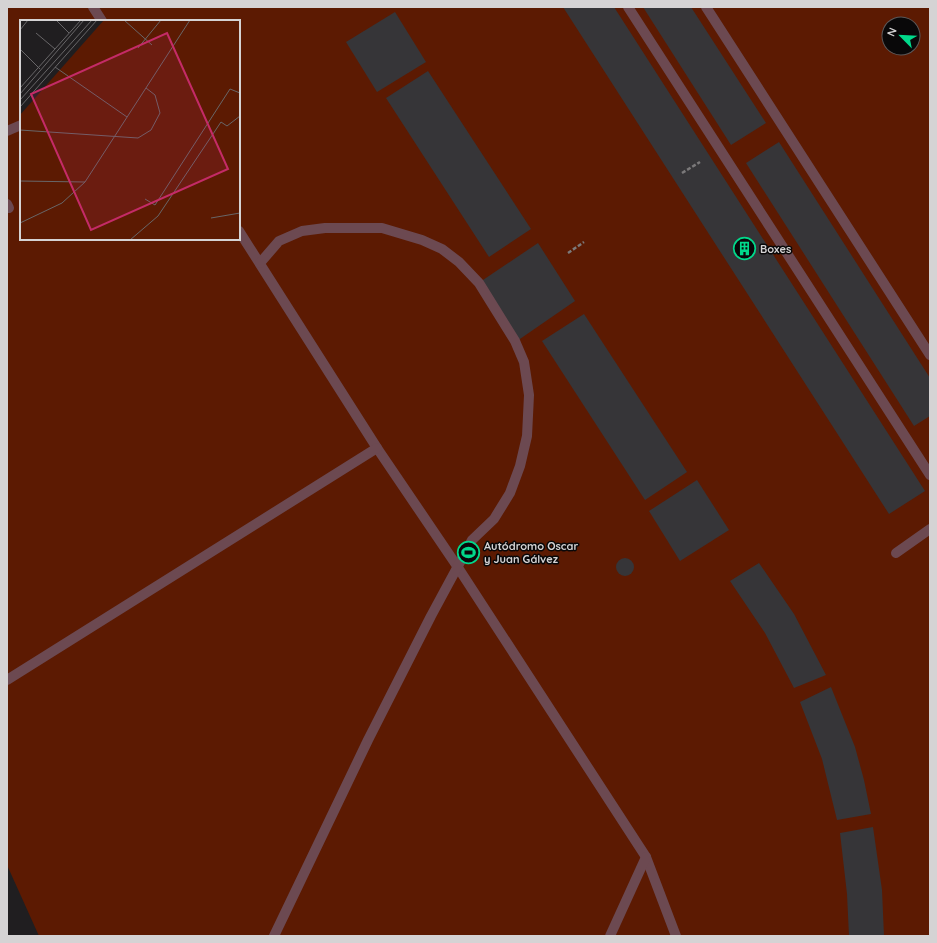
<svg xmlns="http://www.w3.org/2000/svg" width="937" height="943" viewBox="0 0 937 943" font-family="Quicksand,sans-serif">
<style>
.green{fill:#5c1a02;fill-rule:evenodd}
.building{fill:#363538}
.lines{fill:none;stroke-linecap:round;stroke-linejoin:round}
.path{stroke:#7b797a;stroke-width:2.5;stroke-dasharray:4 2;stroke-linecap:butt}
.service{stroke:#6c4951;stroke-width:10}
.labels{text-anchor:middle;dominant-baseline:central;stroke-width:3;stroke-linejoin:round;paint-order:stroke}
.poi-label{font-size:11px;font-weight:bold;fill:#d5d3d4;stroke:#090809;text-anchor:start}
.inset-road{fill:none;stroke:#686668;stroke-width:1}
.view{fill:#c42b67;fill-opacity:0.15;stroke:#c42b67;stroke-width:2}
.inset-edge{fill:none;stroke:#d5d3d4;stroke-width:2}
</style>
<rect width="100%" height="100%" fill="#201e20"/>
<path class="green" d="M7,7H930V936H39L7,865ZM21,21H239V239H21ZM889,24H913V48H889Z"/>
<g class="building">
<path d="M563,7H614L925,491L889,514Z"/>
<path d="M643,7H691L766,123L731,145Z"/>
<path d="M395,12L426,62L377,92L346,42Z"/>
<path d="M428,71L531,229L489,257L386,98Z"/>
<path d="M779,142L930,378V416L914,426L746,163Z"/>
<path d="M538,243L575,301L517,341L480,282Z"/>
<path d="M584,314L687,472L645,500L542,341Z"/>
<path d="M697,480L729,530L680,561L649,511Z"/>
<circle cx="625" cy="567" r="9"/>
<path d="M759,563L794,614L826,675L794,688L765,633L730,581Z"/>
<path d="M831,687L855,747L864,780L871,814L837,820L822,759L800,702Z"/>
<path d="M873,827L882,890L884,936H849L847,894L840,833Z"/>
</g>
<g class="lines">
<g class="path">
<path d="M682,173L700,162"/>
<path d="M568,253L584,242"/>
</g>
<g class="service">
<path d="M93,7L102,21"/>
<path d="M628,7L930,475"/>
<path d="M706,7L930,355"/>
<path d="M7,131L21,125"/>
<path d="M7,204L9,208"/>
<path d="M239,231L377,448L457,566L646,857L676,936"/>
<path d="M260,263L279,241L302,231L325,228H382L422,240L442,249L459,262L479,283L515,341L524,362L529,395L527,436L520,466L510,493L494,519L472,540L431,616L368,740L274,936"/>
<path d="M896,553L930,529"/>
<path d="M7,680L377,448"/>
<path d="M610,936L646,857"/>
</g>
</g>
<defs>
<symbol id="building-ring" viewBox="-11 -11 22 22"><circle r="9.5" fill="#090809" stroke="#01d98b" stroke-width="1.5"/><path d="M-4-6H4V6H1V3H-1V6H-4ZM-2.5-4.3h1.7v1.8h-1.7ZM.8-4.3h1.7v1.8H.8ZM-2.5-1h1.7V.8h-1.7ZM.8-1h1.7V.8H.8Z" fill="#01d98b"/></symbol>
<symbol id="stadium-ring" viewBox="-11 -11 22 22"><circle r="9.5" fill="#090809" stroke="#01d98b" stroke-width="1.5"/><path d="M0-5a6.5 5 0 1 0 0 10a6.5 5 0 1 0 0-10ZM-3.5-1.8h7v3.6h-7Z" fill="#01d98b"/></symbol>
</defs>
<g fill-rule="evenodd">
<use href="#building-ring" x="732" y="236" width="25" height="25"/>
<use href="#stadium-ring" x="456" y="540" width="25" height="25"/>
</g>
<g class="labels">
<g class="poi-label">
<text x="760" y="249">Boxes</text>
<text x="484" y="546">Autódromo Oscar<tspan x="484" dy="13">y Juan Gálvez</tspan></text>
</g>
</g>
<g transform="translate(20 20)">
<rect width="220" height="220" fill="#201e20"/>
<path d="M84,0H220V220H0V95Z" fill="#5c1a02"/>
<path class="inset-road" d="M36,0L49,13M104,0L132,25M0,10L8,0M16,13L35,29M118,28L141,0M0,29L20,49M35,47L107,97M0,68L61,0M0,74L64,0M0,80L72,0M0,87L77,0M0,110L118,118L131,110L140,93L135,75L126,68M0,161L65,162M125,179L135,185L210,69L220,73M191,198L220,193M0,203L42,183L65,162L170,0M110,220L138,196L201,102L207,106L220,96"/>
<path class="view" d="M147,13L208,149L71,210L11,74Z"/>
<rect width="220" height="220" class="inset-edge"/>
</g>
<rect width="937" height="943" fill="none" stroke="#d5d3d4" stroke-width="16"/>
<g transform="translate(901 36) rotate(294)"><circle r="19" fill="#090809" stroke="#5b595a"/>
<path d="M0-3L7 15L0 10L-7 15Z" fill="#01d98b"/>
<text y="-6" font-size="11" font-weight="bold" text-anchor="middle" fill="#d5d3d4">N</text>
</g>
</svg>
